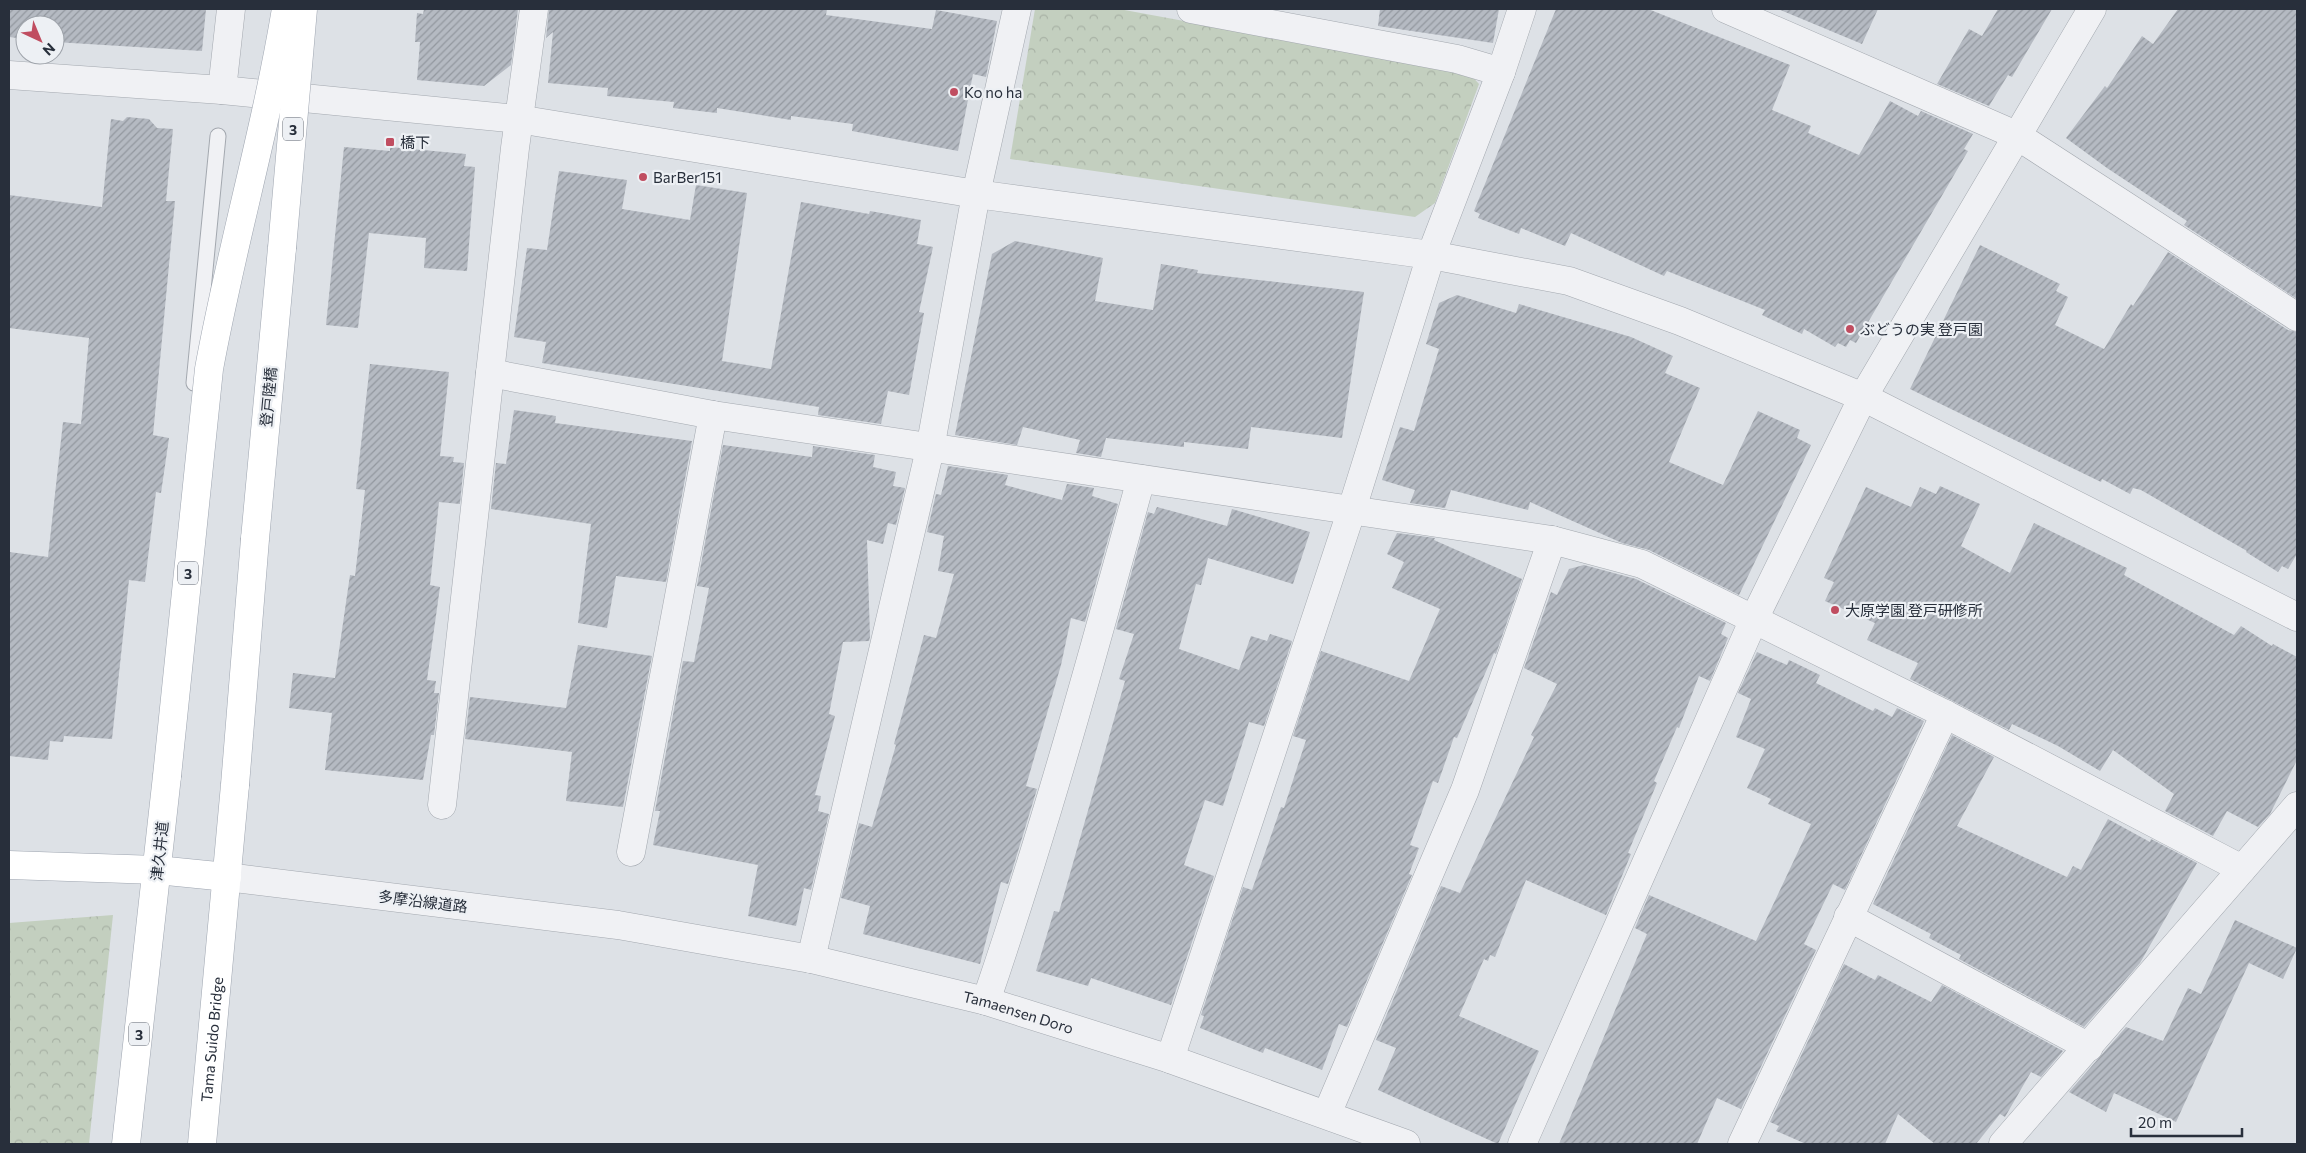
<svg xmlns="http://www.w3.org/2000/svg" width="2306" height="1153" viewBox="0 0 2306 1153" font-family="Commissioner,'Noto Sans JP',sans-serif">
<style>
.forest{fill:url(#forest-crowns)}
.building{fill:url(#building-hatch)}
.lines{fill:none;stroke-linecap:round;stroke-linejoin:round}
.service-casing{stroke:#a3a8af;stroke-width:17}
.minor-casing{stroke:#a3a8af;stroke-width:29}
.tertiary-casing{stroke:#a3a8af;stroke-width:29}
.primary-casing{stroke:#9ea5b0;stroke-width:29}
.service{stroke:#f0f1f4;stroke-width:15}
.minor{stroke:#f0f1f4;stroke-width:28}
.tertiary{stroke:#f0f1f4;stroke-width:28}
.primary{stroke:#fff;stroke-width:28}
.primary-bridge-casing{stroke:#9ea5b0;stroke-width:29;stroke-linecap:butt}
.primary-bridge{stroke:#fff;stroke-width:28}
.poi-dot{fill:#c04d60;stroke:#edf0f4;stroke-width:2}
.labels{text-anchor:middle;dominant-baseline:central;stroke-width:4.5;stroke-linejoin:round;paint-order:stroke}
.shield{fill:#edf0f4;stroke:#636972;stroke-width:1}
.shield-label{font-size:14px;font-weight:bold;fill:#282f3b}
.poi-label{font-size:15px;fill:#282f3b;stroke:#edf0f4;text-anchor:start}
.street-label{font-size:15px;fill:#282f3b;stroke:#edf0f4}
</style>
<defs>
<pattern id="forest-crowns" width="20" height="18" patternUnits="userSpaceOnUse" patternTransform="scale(1.25)"><rect width="20" height="18" fill="#c3cfbf"/><path d="M2 6a3 3 0 1 1 6 0M12 15a3 3 0 1 1 6 0" fill="none" stroke="#a8b2a5"/></pattern>
<pattern id="building-hatch" width="6" height="6" patternUnits="userSpaceOnUse" patternTransform="scale(1.25)"><rect width="6" height="6" fill="#b5bac2"/><path d="M-1 1l2-2M0 6l6-6M5 7l2-2" fill="none" stroke="#93989f"/></pattern>
</defs>
<rect width="100%" height="100%" fill="#dde1e6"/>
<g class="forest">
<path d="M1035,9H1119L1470,74L1479,84L1435,203L1415,217L1010,159Z"/>
<path d="M113,915L89,1144H9V923Z"/>
</g>
<g class="building">
<path d="M9,9H206L202,51L55,42V25H25V39L9,37Z"/>
<path d="M424,9H518L511,65L484,86L417,80L420,42H415L417,13L423,14Z"/>
<path d="M549,9H827L826,15L932,29L936,10L997,21L986,77L973,74L958,151L852,131L853,124L791,116V120L717,108V113L673,108L674,102L607,96L608,88L548,83L553,32L546,38Z"/>
<path d="M1380,9H1499L1493,43L1378,26Z"/>
<path d="M1556,9H1648L1790,65L1772,110L1811,126L1808,133L1859,155L1890,101L1918,116L1921,111L1973,134L1964,149L1968,151L1856,343L1850,340L1846,347L1838,343L1835,347L1804,329L1802,334L1762,315L1765,310L1667,271L1664,276L1571,233L1565,246L1521,228L1519,234L1478,218L1480,214L1474,211Z"/>
<path d="M1778,9H1878L1862,44Z"/>
<path d="M1998,9H2052L2012,77L2008,75L1989,106L1937,84L1969,29L1982,36Z"/>
<path d="M2178,9H2297V299L2184,225L2187,221L2107,168L2066,138L2105,86L2107,88L2142,36L2153,44Z"/>
<path d="M127,117L149,119L157,128L173,129L166,201H175L153,435L169,438L161,493L156,492L145,582L129,580L112,739L64,736L63,742L50,741L48,760L9,756V552L48,557L63,422L81,424L89,338L9,328V195L102,207L111,119L123,121Z"/>
<path d="M344,147L390,151V147L466,154L464,166L475,167L467,271L424,268L426,238L369,233L358,328L326,325Z"/>
<path d="M559,171L627,180L622,209L690,220L696,185L747,193L722,361L771,369L801,202L869,214L870,211L921,220L917,244L933,247L919,312L924,313L909,395L888,391L881,424L818,415L819,407L542,363L546,342L514,337L527,248L547,250Z"/>
<path d="M1015,241L1103,258L1095,301L1153,310L1161,264L1198,270L1197,273L1364,292L1342,438L1251,427L1248,449L1184,442V447L1106,438L1101,457L1076,453L1080,440L1023,427L1017,445L955,435L992,254Z"/>
<path d="M1980,245L2060,284L2056,291L2068,297L2055,325L2104,349L2131,304L2133,306L2168,252L2288,330L2297,332V554L2288,569L2282,566L2278,572L2246,552L2247,551L2141,490L2133,488L2130,494L2102,479L2101,482L1910,389Z"/>
<path d="M1457,295L1516,313L1519,304L1631,337L1673,356L1665,373L1700,388L1669,462L1723,485L1758,411L1800,430L1797,438L1811,445L1739,595L1649,550L1622,543L1530,502L1528,510L1451,490L1445,508L1410,503L1415,490L1382,480L1400,427L1414,431L1439,349L1426,344L1439,303Z"/>
<path d="M370,364L449,372L440,456L454,457L453,462L464,463L460,504L439,502L430,585L440,587L427,680L436,681L434,693H439L434,735H431L423,780L325,770L332,713L289,708L293,673L335,678L350,575L355,576L365,490L356,489Z"/>
<path d="M514,410L556,416L555,423L692,441L666,582L616,576L607,628L578,623L591,524L491,509L496,463L506,464Z"/>
<path d="M723,445L812,457L813,446L875,455L873,467L896,472L893,486L905,488L896,525L888,523L883,544L867,540L870,637L869,641L843,642L829,714L835,716L815,795L821,796L818,811L829,814L811,890L804,888L796,926L748,916L758,865L653,845L660,811H655L683,661L694,662L709,588L697,586Z"/>
<path d="M948,466L1008,475L1005,485L1062,500L1067,484L1094,488L1092,496L1118,504L1085,622L1071,618L1061,665L1026,786L1037,789L1008,884L1001,882L980,964L863,934L870,906L841,898L859,823L872,827L896,745L894,744L924,635L936,638L954,574L938,571L944,536L927,532L936,494L941,495Z"/>
<path d="M1940,486L1980,504L1961,546L2010,573L2034,523L2127,568L2124,575L2234,635L2241,626L2272,646L2273,644L2297,657V760L2270,814L2258,827L2227,811L2213,836L2165,811L2174,794L2113,750L2100,771L2058,746L2012,724L2009,730L1910,679L1918,663L1867,640L1875,623L1825,601L1834,582L1824,578L1866,487L1911,507L1920,487L1936,494Z"/>
<path d="M1157,507L1227,526L1232,509L1310,532L1293,584L1208,558L1201,585L1196,584L1179,649L1239,670L1251,636L1267,641L1270,634L1292,641L1264,726L1249,722L1223,806L1205,800L1184,865L1214,876L1171,1005L1091,978L1088,986L1036,971L1054,911L1059,912L1125,681L1119,679L1134,634L1116,629L1148,512L1154,514Z"/>
<path d="M1397,533L1435,538L1434,540L1522,579L1496,654L1494,653L1457,738L1454,737L1438,783L1433,781L1410,845L1419,848L1409,874L1412,875L1347,1027L1339,1024L1322,1070L1265,1048L1263,1053L1200,1028L1204,1016L1201,1015L1243,887L1252,890L1281,807L1284,808L1306,740L1293,736L1321,651L1409,681L1440,609L1392,588L1404,562L1387,554Z"/>
<path d="M1584,565L1636,579L1726,623L1721,634L1728,638L1710,681L1699,676L1679,728L1677,727L1654,781L1657,783L1628,853L1631,854L1606,915L1526,880L1495,957L1490,955L1488,961L1484,959L1459,1016L1539,1051L1498,1144L1378,1090L1396,1048L1376,1040L1441,886L1460,893L1534,737L1531,735L1557,684L1524,668L1551,592L1557,595L1569,569Z"/>
<path d="M578,645L652,656L623,807L566,801L572,752L465,739L470,697L566,708Z"/>
<path d="M1757,652L1787,665L1789,660L1820,675L1816,683L1873,711L1875,708L1892,717L1897,708L1924,721L1845,890L1833,884L1804,944L1816,950L1741,1109L1717,1098L1697,1144H1559L1647,934L1635,928L1649,895L1756,941L1811,824L1768,804L1771,799L1747,788L1765,749L1736,737L1751,699L1738,693Z"/>
<path d="M1952,735L1994,757L1957,826L2067,877L2073,866L2081,870L2108,819L2150,842L2151,839L2197,863L2140,963L2084,1027L1959,959L1961,955L1929,938L1931,934L1873,904Z"/>
<path d="M2235,920L2297,948L2283,979L2249,963L2176,1122L2114,1093L2106,1112L2069,1092L2126,1027L2163,1041L2188,988L2201,994Z"/>
<path d="M1844,964L1875,980L1878,975L1931,1002L1942,985L2063,1051L2041,1077L2031,1072L2005,1117L2000,1114L1976,1144H1935L1898,1114L1885,1144H1806L1776,1131L1779,1126L1770,1122Z"/>
</g>
<g class="lines">
<defs>
<path id="service" d="M194,383L218,136"/>
<g id="minor">
<path d="M1191,9L1457,59L1501,72"/>
<path d="M1726,9L2016,135L2297,317"/>
<path d="M222,90L231,9"/>
<path d="M490,373L713,415L1552,540L1642,564L1945,714L2242,869"/>
<path d="M442,805L515,148L534,9"/>
<path d="M631,852L713,415"/>
<path d="M1848,917L2089,1047"/>
<path d="M811,959L930,449L976,194L1017,9"/>
<path d="M986,1001C1045,829 1093,654 1141,479"/>
<path d="M1170,1059L1352,509L1431,255L1501,72L1522,9"/>
<path d="M1327,1114L1465,790L1552,540"/>
<path d="M1742,1144L1945,714"/>
<path d="M2003,1144L2297,806"/>
</g>
<g id="tertiary">
<path d="M9,75L222,90L518,119L976,194L1431,255L1569,281L1680,321L1863,397L2297,617"/>
<path id="s1" d="M227,877L618,925L811,959L986,1001L1170,1059L1406,1144"/>
<path d="M1522,1144L1754,619L1863,397L2092,9"/>
</g>
<g id="primary">
<path d="M255,539L282,248"/>
<path d="M9,865L157,870L227,877"/>
<path d="M126,1144L167,776"/>
<path id="s2" d="M202,1144L235,785"/>
</g>
</defs>
<use href="#service" class="service-casing"/>
<use href="#minor" class="minor-casing"/>
<use href="#tertiary" class="tertiary-casing"/>
<use href="#primary" class="primary-casing"/>
<use href="#service" class="service"/>
<use href="#minor" class="minor"/>
<use href="#tertiary" class="tertiary"/>
<use href="#primary" class="primary"/>
<defs>
<g id="primary-bridge">
<path d="M282,248L303,9"/>
<path d="M167,776L209,369C231,248 266,130 286,9"/>
<path d="M235,785L255,539"/>
</g>
</defs>
<use href="#primary-bridge" class="primary-bridge-casing"/>
<use href="#primary-bridge" class="primary-bridge"/>
</g>
<g class="poi-dot">
<circle cx="954" cy="92" r="5"/>
<rect x="385" y="137" width="10" height="10" rx="2.5"/>
<circle cx="643" cy="177" r="5"/>
<circle cx="1850" cy="329" r="5"/>
<circle cx="1835" cy="610" r="5"/>
</g>
<g class="labels">
<g class="shield">
<rect x="283" y="117.5" width="20" height="23" rx="4"/>
<rect x="178" y="561.5" width="20" height="23" rx="4"/>
<rect x="129" y="1022.5" width="20" height="23" rx="4"/>
</g>
<g class="shield-label">
<text x="293" y="129">3</text>
<text x="188" y="573">3</text>
<text x="139" y="1034">3</text>
</g>
<g class="poi-label">
<text x="964" y="92">Ko no ha</text>
<text x="400" y="142">橋下</text>
<text x="653" y="177">BarBer151</text>
<text x="1860" y="329">ぶどうの実 登戸園</text>
<text x="1845" y="610">大原学園 登戸研修所</text>
</g>
<g class="street-label">
<text transform="translate(268 397) rotate(-85)">登戸陸橋</text>
<text transform="translate(159 851) rotate(-84)">津久井道</text>
<text transform="translate(423 901) rotate(7)">多摩沿線道路</text>
<text stroke="none"><textPath href="#s1" startOffset="804">Tamaensen Doro</textPath></text>
<text stroke="none"><textPath href="#s2" startOffset="105">Tama Suido Bridge</textPath></text>
</g>
</g>
<rect width="2306" height="1153" fill="none" stroke="#282f3b" stroke-width="20"/>
<g transform="translate(40 40) rotate(136)"><circle r="24" fill="#edf0f4" stroke="#9ea3aa"/>
<path d="M0-4L9 19L0 12L-9 19Z" fill="#c04d60"/>
<text y="-8" font-size="14" font-weight="bold" text-anchor="middle" fill="#282f3b">N</text>
</g>
<path d="M2131 1128v8h111v-8" fill="none" stroke="#282f3b" stroke-width="2.5"/>
<text x="2138" y="1128" font-size="15" fill="#282f3b" stroke="#edf0f4" stroke-width="4" paint-order="stroke">20 m</text>
</svg>
